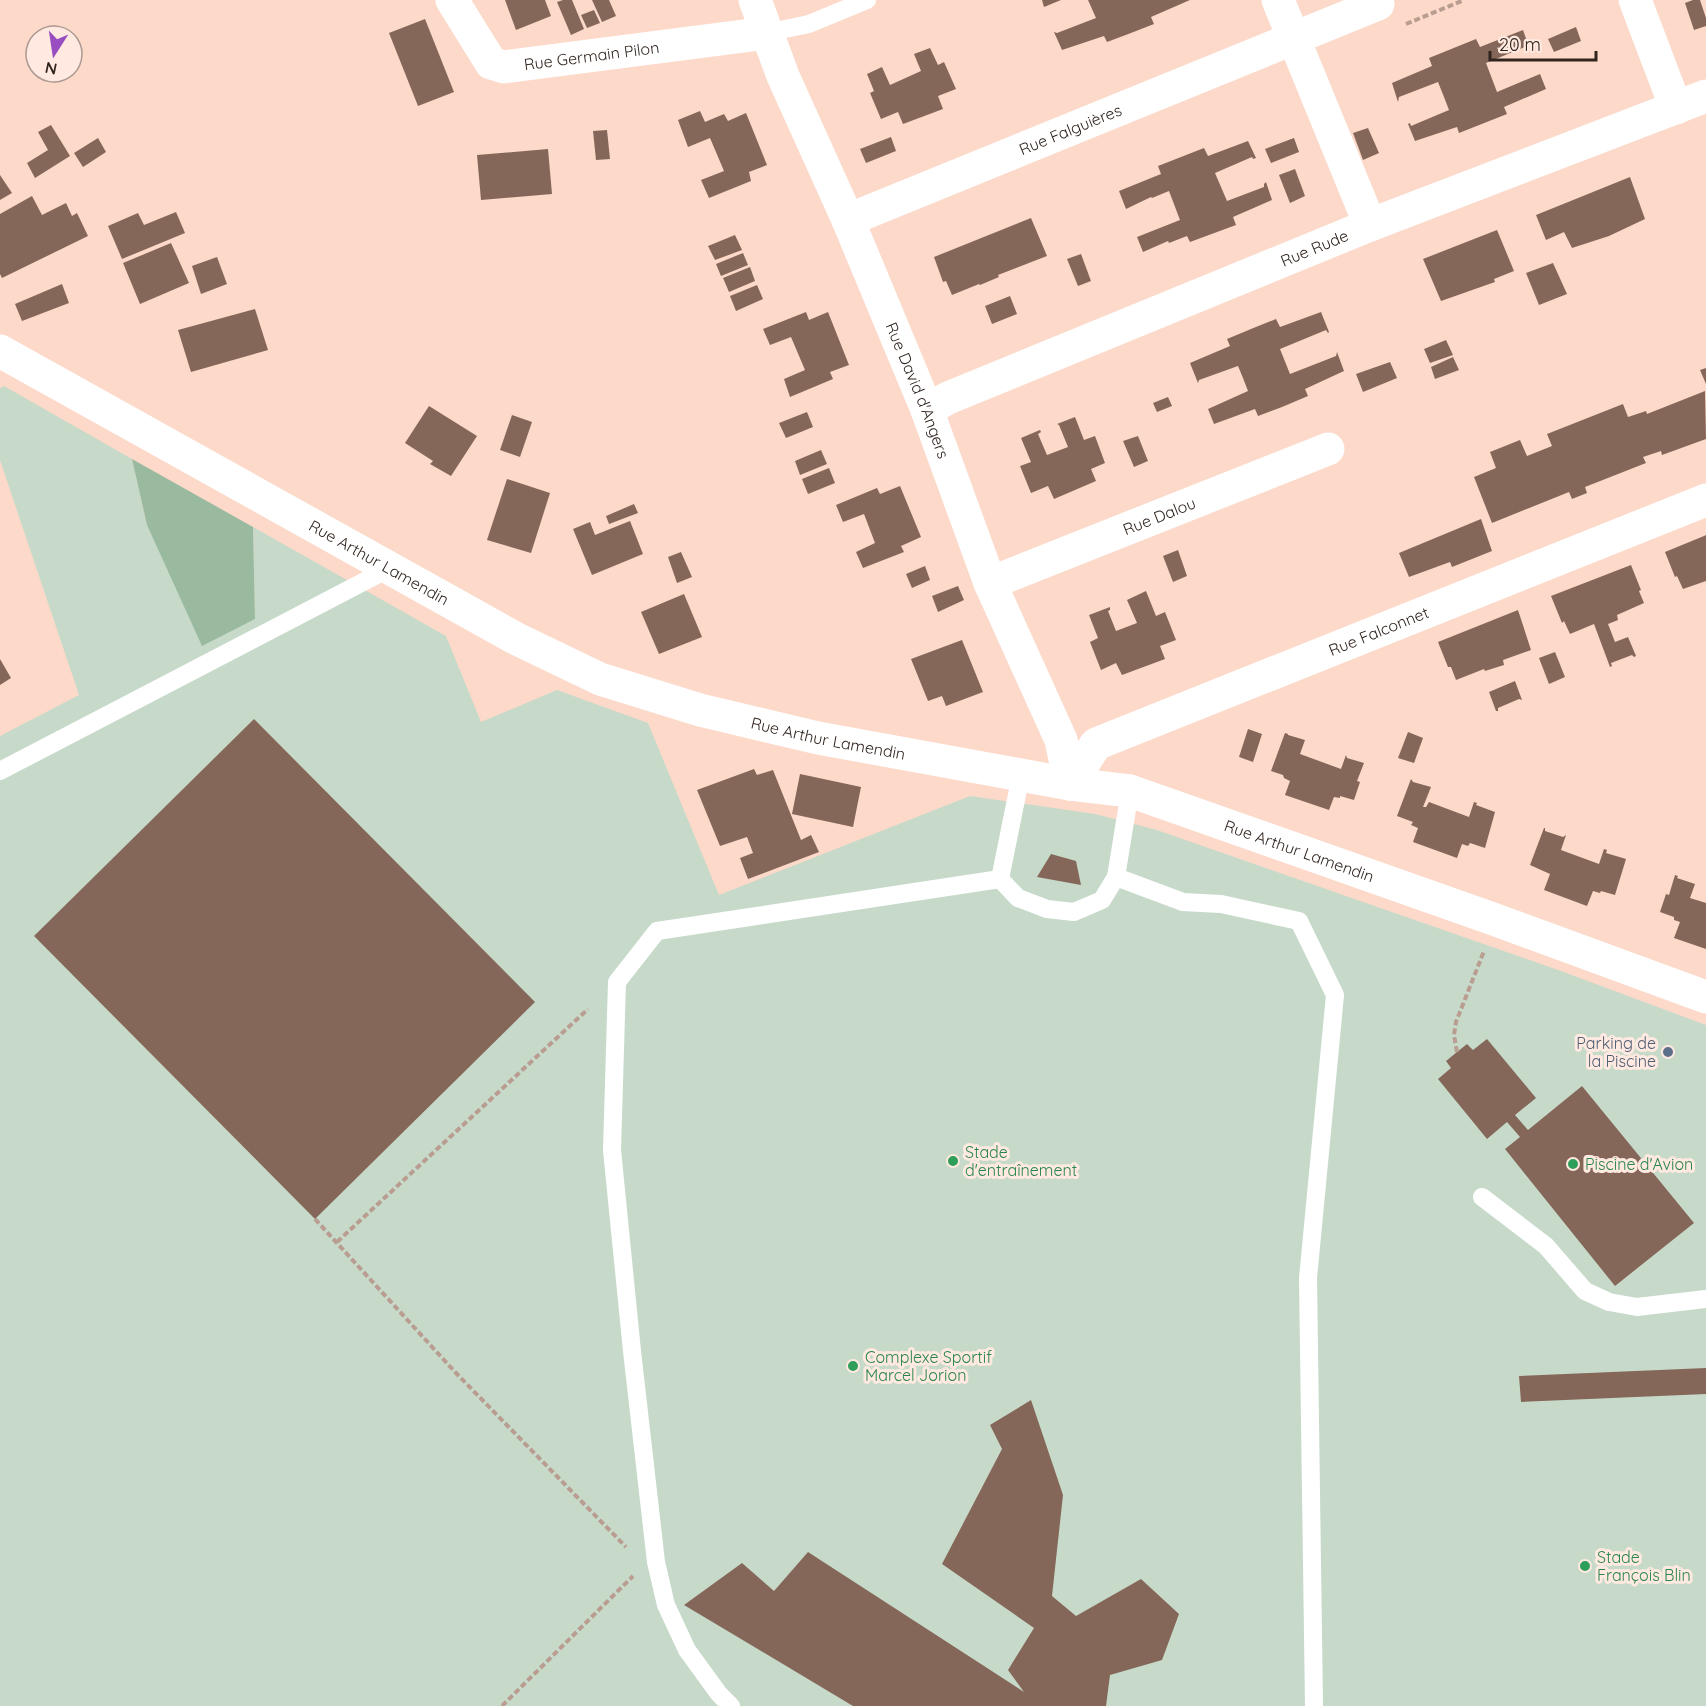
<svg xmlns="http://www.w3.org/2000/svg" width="1706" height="1706" viewBox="0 0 1706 1706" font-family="Quicksand,sans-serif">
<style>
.green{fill:#c7daca}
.forest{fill:#9abaa0}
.building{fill:#856759}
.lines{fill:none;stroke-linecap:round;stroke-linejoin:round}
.path{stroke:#b89d90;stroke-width:4;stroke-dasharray:6 3;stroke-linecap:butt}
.lane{stroke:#fff;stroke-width:18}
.street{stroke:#fff;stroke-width:33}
.service-dot{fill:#5c6f8a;stroke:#ffe9e0;stroke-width:2}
.leisure-dot{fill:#2e9e5b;stroke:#ffe9e0;stroke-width:2}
.labels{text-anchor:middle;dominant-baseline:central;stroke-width:6;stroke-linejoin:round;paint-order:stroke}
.street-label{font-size:16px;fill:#30241e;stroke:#ffe9e0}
.service-label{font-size:16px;fill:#4e5e75;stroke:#ffe9e0;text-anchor:end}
.leisure-label{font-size:16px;fill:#27864d;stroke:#ffe9e0;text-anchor:start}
</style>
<rect width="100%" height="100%" fill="#fcd9c9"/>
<path class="green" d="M4,386L132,459L147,525L255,619L253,527L446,636L481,722L557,690L648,723L719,895L970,796L1095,814L1157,830L1561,971L1706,1025V1706H0V736L79,695L0,460V388Z"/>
<path class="forest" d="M132,459L253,527L255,619L202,646L147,525Z"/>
<g class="building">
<path d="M505,0H545L551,16L516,30Z"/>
<path d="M563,0H572L584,29L571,35L557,2Z"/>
<path d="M592,0H609L616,16L602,22Z"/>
<path d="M1042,0H1061L1044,7Z"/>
<path d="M1088,0H1190L1151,17L1154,24L1131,33L1107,42L1104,36L1062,50L1054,32L1057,33L1096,18Z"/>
<path d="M1693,0H1700L1706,18V26L1694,30L1685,3Z"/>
<path d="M594,10L600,23L587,28L581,15Z"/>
<path d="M425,19L454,92L418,106L389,33Z"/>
<path d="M1576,27L1581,41L1554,52L1548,39Z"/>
<path d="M1523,30L1529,47L1527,46L1486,63L1497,92L1540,74L1546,89L1504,107L1507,114L1459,133L1457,127L1415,141L1408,124L1410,123L1411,126L1449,110L1444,97L1438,82L1399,97L1398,102L1392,83L1432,66L1429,58L1476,39L1480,47Z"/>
<path d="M930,48L938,65L944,62L956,89L938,96L943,109L903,124L898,112L881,119L870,93L874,91L867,74L882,67L890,85L921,71L914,54Z"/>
<path d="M700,111L705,122L724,114L728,121L746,113L767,165L749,172L751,181L709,198L701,180L724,171L710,138L688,147L678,120Z"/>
<path d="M51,125L70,156L35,178L27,163L48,150L38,132Z"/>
<path d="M1368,128L1379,153L1363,160L1353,133Z"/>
<path d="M607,130L610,159L596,160L593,131Z"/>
<path d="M891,137L896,151L866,163L860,149Z"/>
<path d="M98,138L106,152L83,167L74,153Z"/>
<path d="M1294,138L1299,152L1271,163L1265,149Z"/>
<path d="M1248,141L1256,158L1253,159L1252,157L1215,173L1227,201L1264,187V184L1266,182L1272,200L1233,217L1236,225L1190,242L1187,236L1169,243L1168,241L1143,252L1137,237L1180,220L1169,191L1152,198L1151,197L1126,209L1119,191L1161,174L1158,166L1204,148L1208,156Z"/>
<path d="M548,149L552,194L481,200L477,155Z"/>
<path d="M1295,169L1305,196L1290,203L1279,175Z"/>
<path d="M0,175L12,193L0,200Z"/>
<path d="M1630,177L1645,219L1609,236L1572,248L1564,232L1546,240L1536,215Z"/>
<path d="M32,196L42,215L66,203L72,216L77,213L88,236L2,278L0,274V214Z"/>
<path d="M176,212L185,233L122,259L108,226L138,213L144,225Z"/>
<path d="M1031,218L1047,256L998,275L999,277L980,285L979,284L952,295L946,281L943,282L934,257Z"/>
<path d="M1497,230L1514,271L1494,279L1495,282L1441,301L1423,259Z"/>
<path d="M735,235L742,250L715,260L708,246Z"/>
<path d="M171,243L189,283L140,304L123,263Z"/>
<path d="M743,253L748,265L721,276L716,264Z"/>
<path d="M1081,254L1091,281L1078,286L1067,259Z"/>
<path d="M217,257L227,284L201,294L192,266Z"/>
<path d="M1553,263L1567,294L1539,305L1526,273Z"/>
<path d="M750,267L755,281L729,292L723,278Z"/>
<path d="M62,284L69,303L22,321L15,304Z"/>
<path d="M757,285L763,299L736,311L730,296Z"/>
<path d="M1010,296L1017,314L992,324L985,306Z"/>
<path d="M255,309L268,350L191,372L178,330Z"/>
<path d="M806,312L809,320L828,312L849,365L830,372L833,379L790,397L784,379L805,370L791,337L770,345L763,329Z"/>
<path d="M1321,312L1329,332L1328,333L1326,330L1280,349L1290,374L1336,356L1337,352L1344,371L1305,389L1308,396L1282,407L1258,416L1255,409L1214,424L1208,409L1248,391L1243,378L1238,366L1199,380L1198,383L1190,363L1230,346L1227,339L1251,329L1276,319L1280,327Z"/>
<path d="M1446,340L1453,355L1430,363L1424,349Z"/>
<path d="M1453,357L1459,370L1435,379L1431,367Z"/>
<path d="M1390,362L1397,378L1363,392L1356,374Z"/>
<path d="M1706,368V384L1700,370Z"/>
<path d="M1705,391L1706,439L1662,455L1661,451L1643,457L1646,463L1585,487L1587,493L1572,499L1569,492L1492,523L1474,477L1496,468L1490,452L1520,440L1527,456L1552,446L1547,434L1623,404L1628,417L1646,411L1647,414Z"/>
<path d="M1168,397L1172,406L1157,412L1153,403Z"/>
<path d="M429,406L477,436L451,476L430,464L433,461L405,443Z"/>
<path d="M807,412L813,427L786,438L779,423Z"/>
<path d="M512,415L532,422L520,457L500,450Z"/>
<path d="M1075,417L1084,440L1095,436L1105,463L1091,469L1096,481L1054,499L1048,486L1031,493L1020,466L1031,462L1021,438L1040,430L1041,432L1038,434L1047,455L1068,447L1059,425L1057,424Z"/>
<path d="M1138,436L1148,461L1134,467L1123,441Z"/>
<path d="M821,450L827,464L800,475L795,461Z"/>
<path d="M829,468L835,483L808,494L802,479Z"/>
<path d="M507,479L550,493L531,553L487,540Z"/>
<path d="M900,486L921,537L901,546L904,552L863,568L856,552L875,543L864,514L843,522L836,505L877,488L880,494Z"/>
<path d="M634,504L638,513L609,524L606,516Z"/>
<path d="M1481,519L1492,551L1452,567L1450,562L1409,577L1399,553Z"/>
<path d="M630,521L643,554L592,575L573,529L590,522L595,535Z"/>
<path d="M1704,536L1706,535V581L1683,589L1677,576L1675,577L1665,552Z"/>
<path d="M1178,550L1187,576L1173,582L1163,556Z"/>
<path d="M681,552L692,577L677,583L668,557Z"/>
<path d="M1631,565L1641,590L1639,591L1644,603L1617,615L1618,620L1608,624L1615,642L1628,637L1636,656L1634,657L1632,655L1611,663L1612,666L1610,667L1594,624L1570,634L1564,621L1562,623L1551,596Z"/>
<path d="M925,566L930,580L912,588L906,574Z"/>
<path d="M958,586L964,600L938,612L932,596Z"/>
<path d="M1146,591L1156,616L1165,612L1176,640L1160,646L1165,659L1122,675L1116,663L1101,670L1090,642L1098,638L1089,615L1110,607V610L1108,611L1116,631L1137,623L1127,600Z"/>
<path d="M684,594L702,637L659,654L641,612Z"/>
<path d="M1518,610L1531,650L1503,660L1504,665L1485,671L1484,669L1456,680L1451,667H1448L1438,642Z"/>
<path d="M962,640L983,692L946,706L942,696L928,701L911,659Z"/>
<path d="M1555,652L1565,677L1549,684L1539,658Z"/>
<path d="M0,659L11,678L0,685Z"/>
<path d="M1515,681L1522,700L1519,699L1498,708V711H1496L1489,692Z"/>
<path d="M254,719L535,1002L315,1219L34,936Z"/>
<path d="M1248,729L1262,734L1253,762L1239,757Z"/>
<path d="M1408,732L1423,738L1414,763L1398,758Z"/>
<path d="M1285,733L1288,734V735L1305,740L1300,754L1341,769L1346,755L1347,758L1364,763L1357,781L1360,782L1354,800L1340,796V798L1334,797L1329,810L1285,795L1290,781L1284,778L1283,775L1271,771Z"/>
<path d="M754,769L757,775L773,770L801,840L811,835L819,852L748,879L740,858L753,853L747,837L720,846L697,790Z"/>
<path d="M800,774L861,787L853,827L792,814Z"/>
<path d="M1411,779L1413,782L1431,787L1423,807H1426L1429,802L1469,817L1474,802L1477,803L1476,805L1495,812L1485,848L1470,843L1468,846L1462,844L1457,858L1413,842L1418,828L1411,825L1413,822L1397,816Z"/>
<path d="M1544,828H1545V831L1563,837L1566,835L1561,850L1599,864L1604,849L1607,850L1606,853L1626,859L1615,895L1601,891L1600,893L1593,891L1587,906L1544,890L1550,874L1530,865Z"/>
<path d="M1051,854L1076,861L1081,885L1037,877Z"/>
<path d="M1675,875L1678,876L1677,878L1695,884L1690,898L1706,903V949L1674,938L1680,922L1674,920V917L1660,912L1666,894L1669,895Z"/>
<path d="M1487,1039L1536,1098L1515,1115L1528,1130L1582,1086L1694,1223L1615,1286L1505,1149L1520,1137L1507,1122L1487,1139L1438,1079L1451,1068L1446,1061L1457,1052L1467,1044L1473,1050Z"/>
<path d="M1706,1368V1394L1521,1402L1519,1376Z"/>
<path d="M1031,1400L1063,1495L1052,1596L1076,1616L1141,1579L1179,1614L1162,1660L1110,1675L1106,1706H853L684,1605L742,1563L774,1591L808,1552L1024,1692L1008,1670L1034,1628L942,1564L1002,1449L990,1425Z"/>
</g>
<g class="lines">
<g class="path">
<path d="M1406,24L1464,0"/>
<path d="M1457,1052L1454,1035L1456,1022L1484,951"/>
<path d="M315,1219L455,1372L626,1547"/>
<path d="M337,1242L588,1009"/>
<path d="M502,1706L633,1576"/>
</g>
<g class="lane">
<path d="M766,33L809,24L867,0"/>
<path d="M0,771L390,568"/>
<path d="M1021,775L1000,879L1018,898L1047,909L1074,912L1102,900L1116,877L1130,791"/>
<path d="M1116,877L1183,902L1221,904L1299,921L1335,995L1308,1278L1314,1706"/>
<path d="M1482,1197L1546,1246L1585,1291L1609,1302L1637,1307L1706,1299"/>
<path d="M731,1706L719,1694L687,1650L666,1605L656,1562L632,1351L612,1150L617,982L657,931L1000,879"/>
</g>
<g class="street">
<path id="s1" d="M452,0L491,63L504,67L766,33"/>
<path id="s2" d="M755,0L783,76L848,220L927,410L990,583L1061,740L1070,784"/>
<path d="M1278,0L1370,225"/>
<path d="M1635,0L1676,108"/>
<path id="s3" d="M848,220L1378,4"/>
<path id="s4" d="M0,351L515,638L600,679L700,710L818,738L1070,784L1130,791L1496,920L1706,997"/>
<path id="s5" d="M927,410L948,398L1370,225L1706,96"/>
<path id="s6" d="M990,583L1328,449"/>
<path id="s7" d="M1070,784L1096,744L1706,500"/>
</g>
</g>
<circle class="service-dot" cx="1668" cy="1052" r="6"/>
<g class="leisure-dot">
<circle cx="953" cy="1161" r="6"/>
<circle cx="1573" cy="1164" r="6"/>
<circle cx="853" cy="1366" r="6"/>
<circle cx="1585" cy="1566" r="6"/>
</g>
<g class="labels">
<g class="street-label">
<text stroke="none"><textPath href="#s1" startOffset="176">Rue Germain Pilon</textPath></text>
<text stroke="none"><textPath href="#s3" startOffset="240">Rue Falguières</textPath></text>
<text stroke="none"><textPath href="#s5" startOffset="420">Rue Rude</textPath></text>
<text stroke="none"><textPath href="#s2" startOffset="423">Rue David d'Angers</textPath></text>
<text stroke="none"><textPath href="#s6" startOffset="182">Rue Dalou</textPath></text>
<text stroke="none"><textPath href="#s4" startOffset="434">Rue Arthur Lamendin</textPath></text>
<text stroke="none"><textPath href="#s7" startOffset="352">Rue Falconnet</textPath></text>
<text stroke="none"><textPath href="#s4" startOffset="920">Rue Arthur Lamendin</textPath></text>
<text stroke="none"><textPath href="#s4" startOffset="1406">Rue Arthur Lamendin</textPath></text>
</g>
<g class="service-label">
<text x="1656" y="1043">Parking de<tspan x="1656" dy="18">la Piscine</tspan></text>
</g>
<g class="leisure-label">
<text x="965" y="1152">Stade<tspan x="965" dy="18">d'entraînement</tspan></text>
<text x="1585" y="1164">Piscine d'Avion</text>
<text x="865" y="1357">Complexe Sportif<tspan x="865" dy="18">Marcel Jorion</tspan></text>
<text x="1597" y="1557">Stade<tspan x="1597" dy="18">François Blin</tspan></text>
</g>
</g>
<g transform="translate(54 54) rotate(192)"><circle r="28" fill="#ffe9e0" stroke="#ac9a92" stroke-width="1.5"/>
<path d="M0-4.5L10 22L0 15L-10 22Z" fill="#984ec0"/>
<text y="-9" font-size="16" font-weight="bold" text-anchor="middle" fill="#30241e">N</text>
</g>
<path d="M1490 51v9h106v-9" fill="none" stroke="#30241e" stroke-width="3"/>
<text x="1499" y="51" font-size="18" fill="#30241e" stroke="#ffe9e0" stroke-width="4.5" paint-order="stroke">20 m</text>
</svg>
